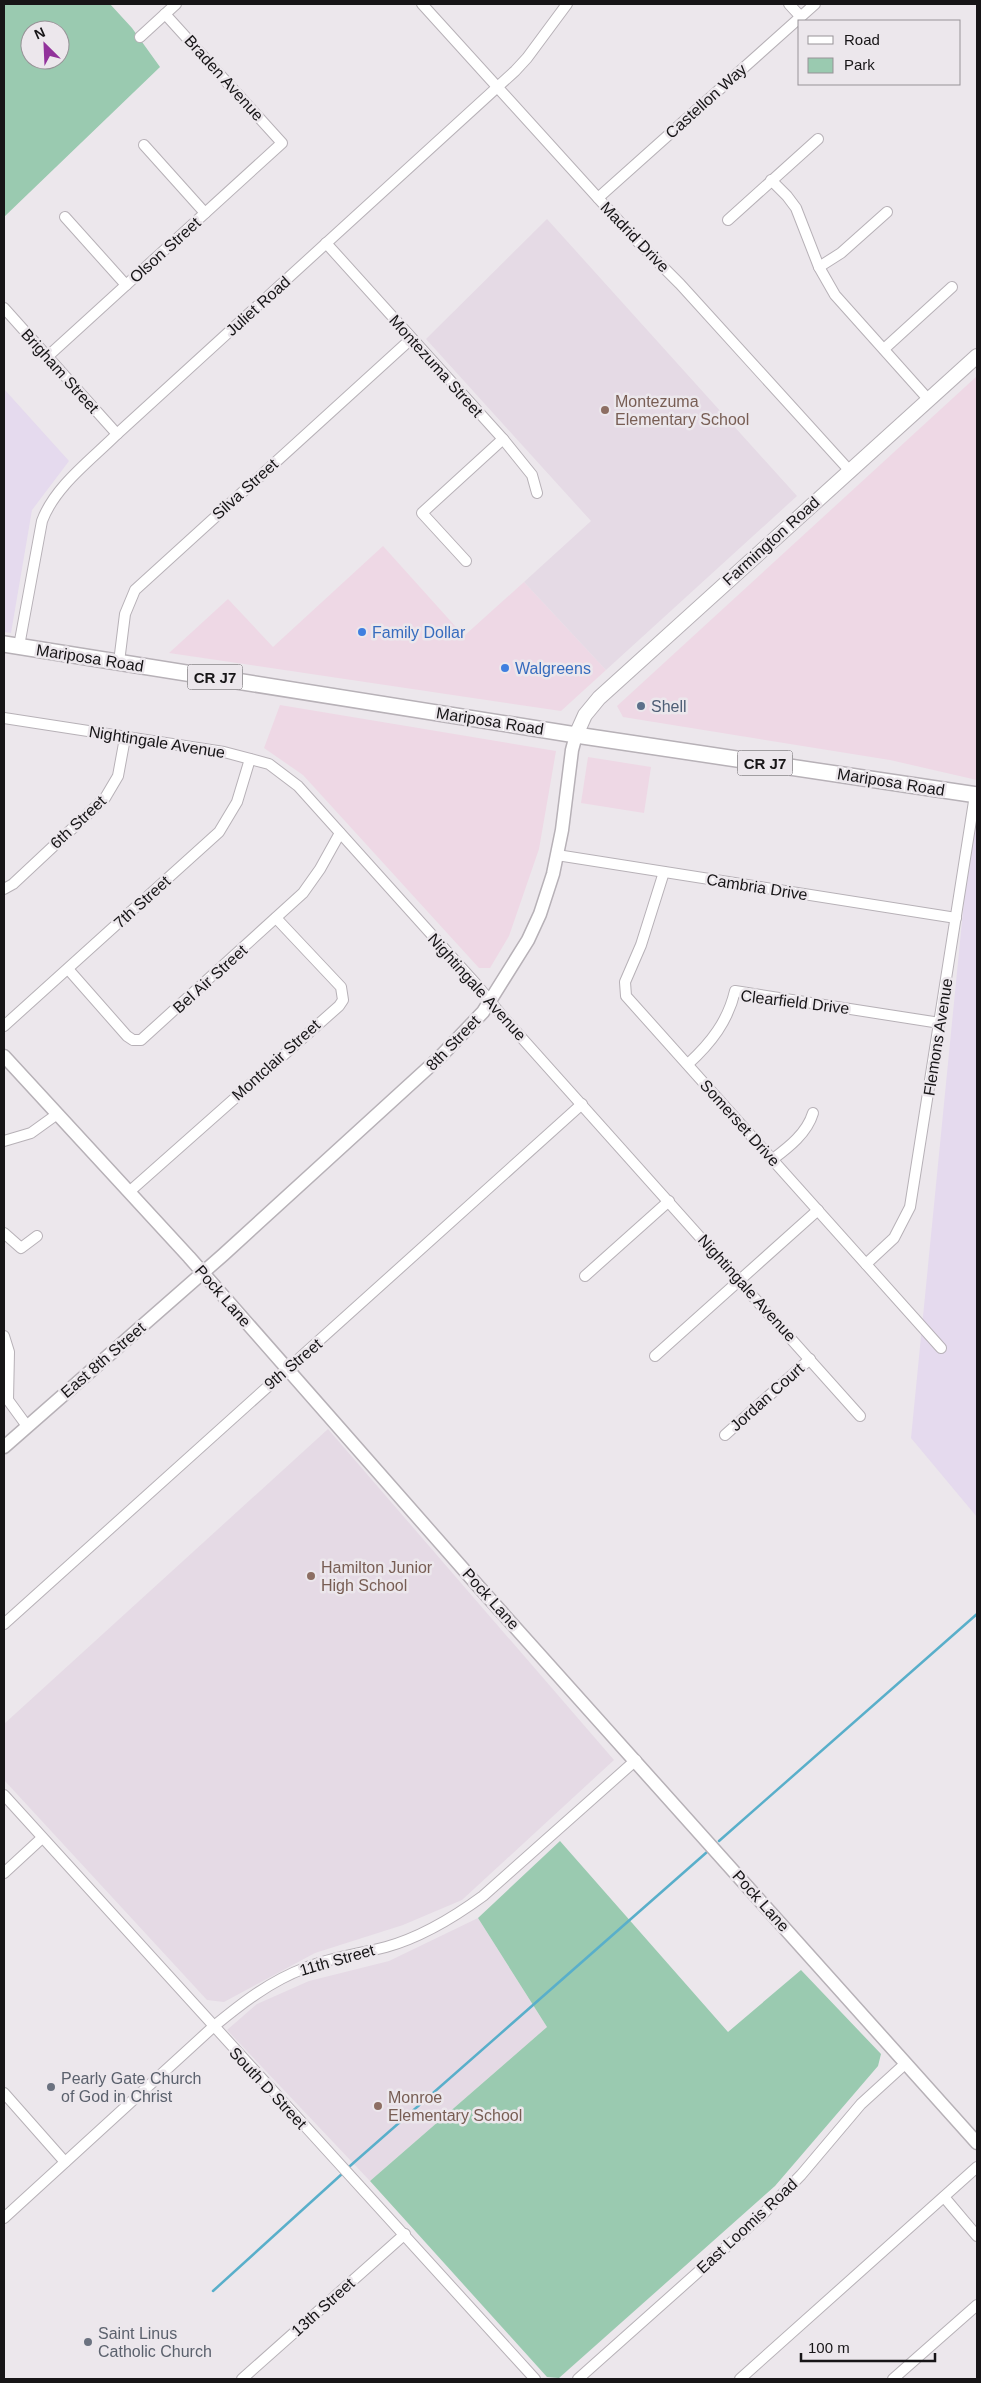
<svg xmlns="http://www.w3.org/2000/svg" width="981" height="2383" viewBox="0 0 981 2383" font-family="Arial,sans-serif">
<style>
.commercial{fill:#eed8e5}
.industrial{fill:#e5daee}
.built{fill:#e5dae5}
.green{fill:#9acab0;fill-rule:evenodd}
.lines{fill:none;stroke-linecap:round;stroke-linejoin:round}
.stream{stroke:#59afca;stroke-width:2.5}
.minor-casing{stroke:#b7b1b7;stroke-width:12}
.tertiary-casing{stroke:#b7b1b7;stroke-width:15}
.secondary-casing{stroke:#b7b1b7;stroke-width:16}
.primary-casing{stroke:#b7b1b7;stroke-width:18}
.minor{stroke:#fff;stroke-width:10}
.tertiary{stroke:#fff;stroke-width:12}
.secondary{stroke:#fff;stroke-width:14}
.primary{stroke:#fff;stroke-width:15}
.education-dot{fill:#8d6e63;stroke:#ece7ec;stroke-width:2}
.shop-dot{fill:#3f7fe0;stroke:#ece7ec;stroke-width:2}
.service-dot{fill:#5c6f8a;stroke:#ece7ec;stroke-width:2}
.worship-dot{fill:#6b7280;stroke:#ece7ec;stroke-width:2}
.labels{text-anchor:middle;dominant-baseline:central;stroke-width:5;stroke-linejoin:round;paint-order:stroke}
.shield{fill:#ece7ec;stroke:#575457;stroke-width:1}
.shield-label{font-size:15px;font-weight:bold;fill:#171517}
.street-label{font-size:16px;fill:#171517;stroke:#ece7ec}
.education-label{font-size:16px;fill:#785e54;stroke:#ece7ec;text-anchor:start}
.shop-label{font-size:16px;fill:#366cbe;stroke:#ece7ec;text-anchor:start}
.service-label{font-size:16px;fill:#4e5e75;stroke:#ece7ec;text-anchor:start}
.worship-label{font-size:16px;fill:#5b616d;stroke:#ece7ec;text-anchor:start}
</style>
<rect width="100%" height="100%" fill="#ece7ec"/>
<g class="commercial">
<path d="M977,376V780L890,760L623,717L617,706Z"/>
<path d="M383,546L464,636L524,582L606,670L561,711L169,653L228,599L273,647Z"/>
<path d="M280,705L556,751L539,849L509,936L490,968H479L303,775L264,748Z"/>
<path d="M588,757L651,767L644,813L581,803Z"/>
</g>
<g class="industrial">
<path d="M4,389L69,461L32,510L11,633L4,632Z"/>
<path d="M972,820L977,822V1517L911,1438Z"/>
</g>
<g class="built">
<path d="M547,219L797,496L606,670L524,582L591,521L426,339Z"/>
<path d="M328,1429L614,1760L462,1900L403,1925L315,1953L224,2002L207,2000L4,1780V1724Z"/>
<path d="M478,1918L547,2027L370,2181L227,2030L257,2004L309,1981L389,1961Z"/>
</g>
<g class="green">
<path d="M4,4H110L132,28L160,67L4,217ZM30,30H60V60H30Z"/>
<path d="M560,1841L728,2032L801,1970L881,2054L878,2066L775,2186L559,2378L547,2377L370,2181L547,2027L478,1918Z"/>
</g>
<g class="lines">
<g class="stream">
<path d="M719,1841L977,1614"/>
<path d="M350,2166L707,1852"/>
<path d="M213,2291L343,2173"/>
</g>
<defs>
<g id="minor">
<path d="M422,4L637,241L680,284L849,470"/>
<path d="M789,4L800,16"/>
<path d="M140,37L176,4"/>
<path d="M144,145L205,213"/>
<path d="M771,180L787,196L796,208L819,267L835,295L928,399"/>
<path d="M598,198L815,4"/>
<path d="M65,217L126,285"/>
<path d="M728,220L818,139"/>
<path d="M326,243L503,439L532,475L537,493"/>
<path d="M819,267L841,253L887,212"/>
<path d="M4,308L117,434"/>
<path d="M884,349L952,287"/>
<path d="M47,357L282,143L165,14"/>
<path d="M466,561L422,513L503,439"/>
<path d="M19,646L42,521C55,486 91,460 117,434L515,71L527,58L567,4"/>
<path d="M119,662L125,614L135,590L411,339"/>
<path d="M4,718L224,752L269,764L298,786L477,985L503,1017L860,1416"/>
<path d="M557,855L956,918"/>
<path d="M664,872L641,945L625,982L626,996L941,1348"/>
<path d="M4,889L13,884L105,798L118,776L125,738"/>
<path d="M68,969L127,1036L133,1040H141L303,893L320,869L340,833"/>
<path d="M4,1026L219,832L237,802L250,759"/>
<path d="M688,1064C711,1043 728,1021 735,991L940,1023"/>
<path d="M4,1141L31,1133L56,1115"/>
<path d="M773,1159C789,1147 807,1133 813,1113"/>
<path d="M129,1192L339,1006L343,1000L341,987L276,918"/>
<path d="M4,1233L21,1248L37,1236"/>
<path d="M866,1264L894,1238L910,1207L975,795"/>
<path d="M585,1276L669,1201"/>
<path d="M4,1336L9,1352L8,1400L27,1426"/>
<path d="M655,1356L818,1210"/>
<path d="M725,1435L810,1359"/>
<path d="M4,1624L582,1104"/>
<path d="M4,1795L535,2379"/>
<path d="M4,1873L42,1838"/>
<path d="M4,2093L65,2162"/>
<path d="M944,2197L977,2236"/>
<path d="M4,2218L213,2027C241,2004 270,1981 305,1968C331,1957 359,1954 386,1947C422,1937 453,1918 483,1896L636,1760"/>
<path d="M242,2379L405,2234"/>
<path d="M578,2379L761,2216L801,2175L861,2104L906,2063"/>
<path d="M740,2379L977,2167"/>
<path d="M893,2379L977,2305"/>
</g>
<g id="tertiary">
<path d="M4,1056L189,1257L479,1587L977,2143"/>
<path d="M4,1447L223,1255L440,1057L483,1012L528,940L540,914L553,874L562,830L572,750L576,735"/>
</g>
<path id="secondary" d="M576,735L585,715L599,698L977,356"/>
<path id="primary" d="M4,644L576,735L977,795"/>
</defs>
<use href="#minor" class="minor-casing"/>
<use href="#tertiary" class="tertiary-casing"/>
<use href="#secondary" class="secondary-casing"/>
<use href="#primary" class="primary-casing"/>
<use href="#minor" class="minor"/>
<use href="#tertiary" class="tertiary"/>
<use href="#secondary" class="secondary"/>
<use href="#primary" class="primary"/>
</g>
<g class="education-dot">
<circle cx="605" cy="410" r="5"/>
<circle cx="311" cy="1576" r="5"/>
<circle cx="378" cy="2106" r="5"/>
</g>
<g class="shop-dot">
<circle cx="362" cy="632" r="5"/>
<circle cx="505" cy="668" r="5"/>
</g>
<circle class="service-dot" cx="641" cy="706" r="5"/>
<g class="worship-dot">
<circle cx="51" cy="2087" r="5"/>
<circle cx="88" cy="2342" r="5"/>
</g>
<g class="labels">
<g class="shield">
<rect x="187.5" y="664.5" width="55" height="25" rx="4"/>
<rect x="737.5" y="750.5" width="55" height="25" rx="4"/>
</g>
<g class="shield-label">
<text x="215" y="677">CR J7</text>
<text x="765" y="763">CR J7</text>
</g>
<g class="street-label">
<text transform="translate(224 78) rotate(48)">Braden Avenue</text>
<text transform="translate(706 101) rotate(-42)">Castellon Way</text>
<text transform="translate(635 237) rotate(46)">Madrid Drive</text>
<text transform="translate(165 250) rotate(-42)">Olson Street</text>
<text transform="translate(258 306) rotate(-42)">Juliet Road</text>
<text transform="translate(436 366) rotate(48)">Montezuma Street</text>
<text transform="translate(60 371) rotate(48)">Brigham Street</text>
<text transform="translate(245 489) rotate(-42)">Silva Street</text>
<text transform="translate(771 541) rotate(-42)">Farmington Road</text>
<text transform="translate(90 658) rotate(9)">Mariposa Road</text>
<text transform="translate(490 721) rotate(9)">Mariposa Road</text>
<text transform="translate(157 742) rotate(9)">Nightingale Avenue</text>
<text transform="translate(891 782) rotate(9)">Mariposa Road</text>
<text transform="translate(78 822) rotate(-43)">6th Street</text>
<text transform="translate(757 887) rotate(9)">Cambria Drive</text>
<text transform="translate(142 902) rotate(-42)">7th Street</text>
<text transform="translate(210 979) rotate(-42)">Bel Air Street</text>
<text transform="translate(477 987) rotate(48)">Nightingale Avenue</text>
<text transform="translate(795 1002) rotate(7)">Clearfield Drive</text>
<text transform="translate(938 1037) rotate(-81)">Flemons Avenue</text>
<text transform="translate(453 1043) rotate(-46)">8th Street</text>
<text transform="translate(276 1060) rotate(-42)">Montclair Street</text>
<text transform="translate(740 1123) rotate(48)">Somerset Drive</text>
<text transform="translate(747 1288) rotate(48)">Nightingale Avenue</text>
<text transform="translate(223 1296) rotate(49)">Pock Lane</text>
<text transform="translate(103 1360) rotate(-41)">East 8th Street</text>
<text transform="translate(293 1364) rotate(-40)">9th Street</text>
<text transform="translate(767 1397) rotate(-42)">Jordan Court</text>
<text transform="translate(491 1599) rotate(48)">Pock Lane</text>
<text transform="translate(761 1901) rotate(48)">Pock Lane</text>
<text transform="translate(337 1960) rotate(-16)">11th Street</text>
<text transform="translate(268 2088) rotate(47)">South D Street</text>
<text transform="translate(747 2226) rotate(-43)">East Loomis Road</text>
<text transform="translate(323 2307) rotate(-42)">13th Street</text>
</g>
<g class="education-label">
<text x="615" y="401">Montezuma<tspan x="615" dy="18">Elementary School</tspan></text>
<text x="321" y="1567">Hamilton Junior<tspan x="321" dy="18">High School</tspan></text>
<text x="388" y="2097">Monroe<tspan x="388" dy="18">Elementary School</tspan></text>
</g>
<g class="shop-label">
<text x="372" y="632">Family Dollar</text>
<text x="515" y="668">Walgreens</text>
</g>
<g class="service-label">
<text x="651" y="706">Shell</text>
</g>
<g class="worship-label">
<text x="61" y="2078">Pearly Gate Church<tspan x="61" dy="18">of God in Christ</tspan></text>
<text x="98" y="2333">Saint Linus<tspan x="98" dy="18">Catholic Church</tspan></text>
</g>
</g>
<rect width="981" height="2383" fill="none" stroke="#171517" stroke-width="10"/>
<rect x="798" y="20" width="162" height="65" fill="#ece7ec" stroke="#979397"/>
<rect x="808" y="36" width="25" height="8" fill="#ffffff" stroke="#979397"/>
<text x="844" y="45" font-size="15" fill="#171517">Road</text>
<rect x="808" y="58" width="25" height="15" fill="#9acab0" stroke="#979397"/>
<text x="844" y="70" font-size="15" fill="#171517">Park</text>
<g transform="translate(45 45) rotate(336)"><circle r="24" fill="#ece7ec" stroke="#979397"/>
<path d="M0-4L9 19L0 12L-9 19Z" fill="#92329b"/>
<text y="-8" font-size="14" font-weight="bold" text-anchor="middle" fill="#171517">N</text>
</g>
<path d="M801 2353v8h134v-8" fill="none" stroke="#171517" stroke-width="2.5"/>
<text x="808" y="2353" font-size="15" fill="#171517" stroke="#ece7ec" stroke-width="4" paint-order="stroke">100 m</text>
</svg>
